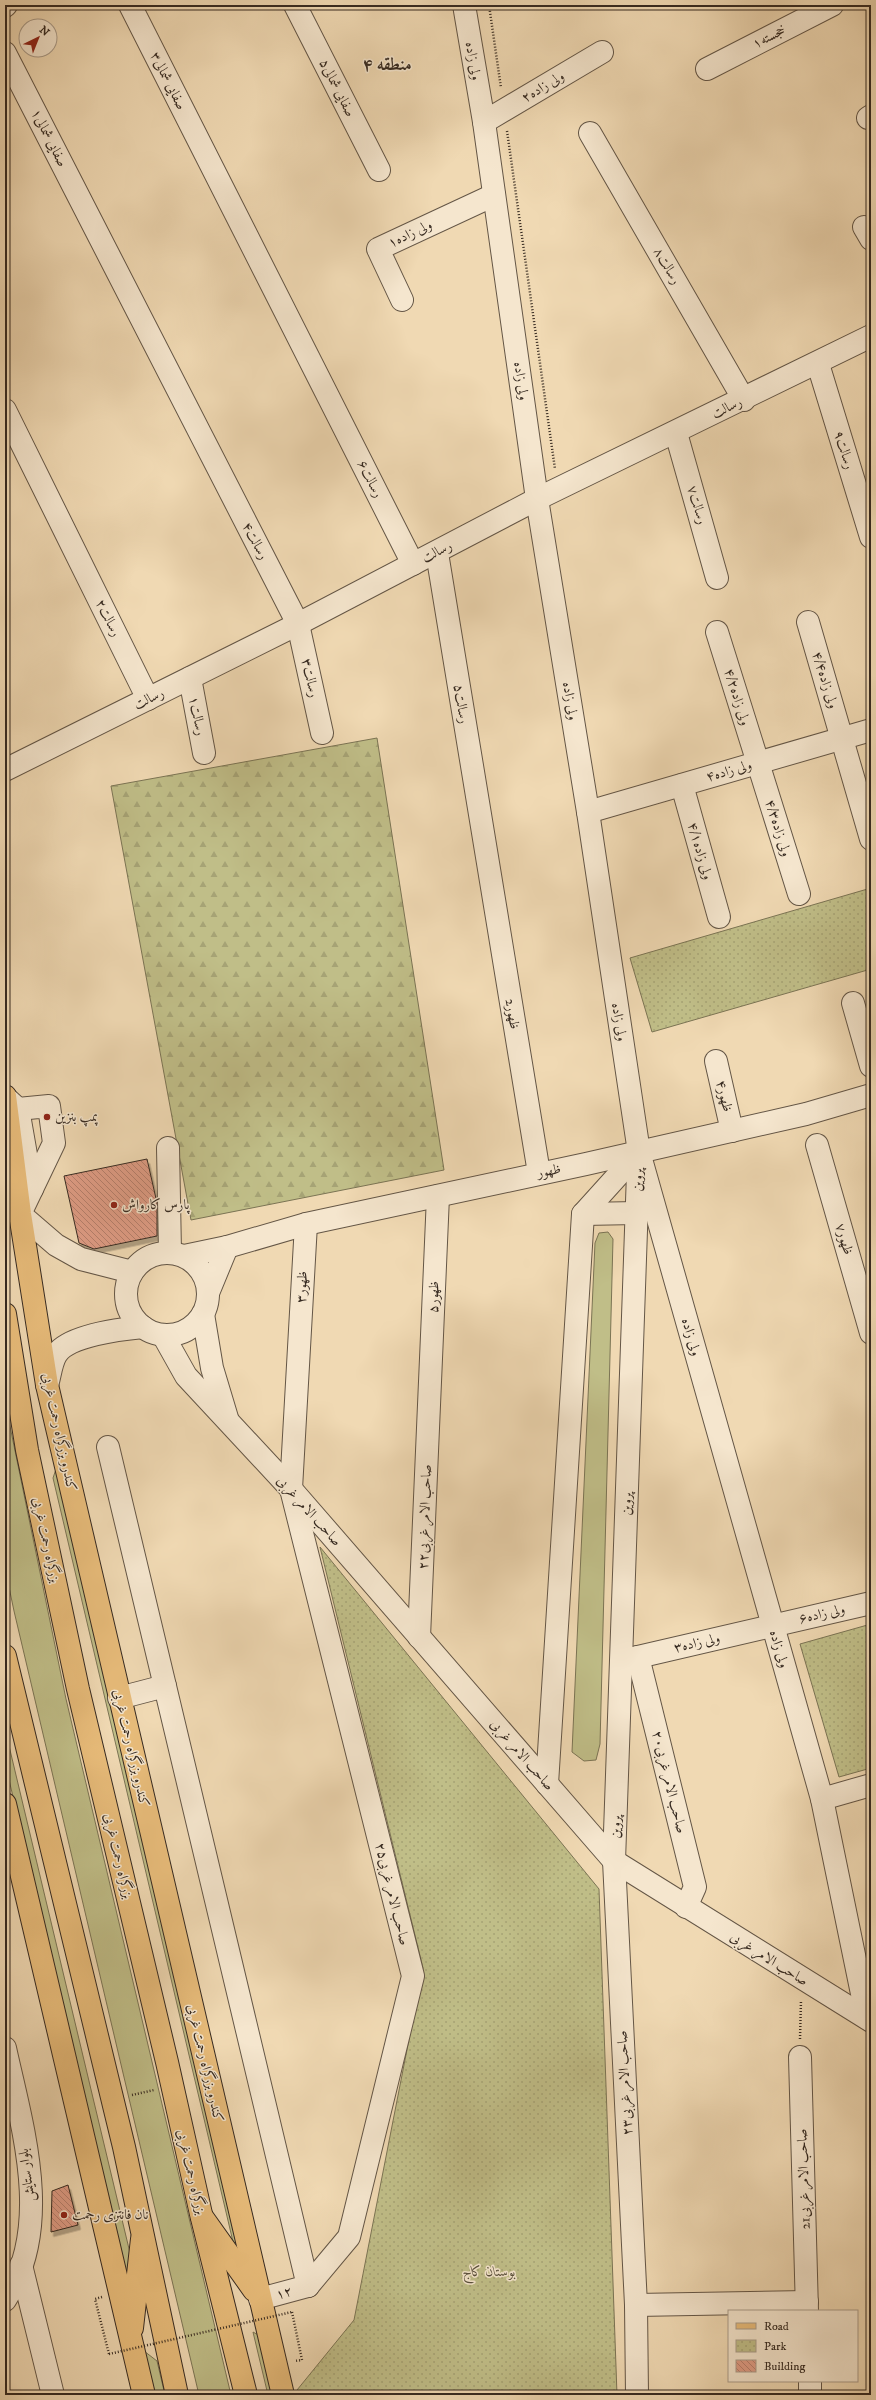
<svg xmlns="http://www.w3.org/2000/svg" width="876" height="2400" viewBox="0 0 876 2400" font-family="'IM FELL DW Pica',Amiri,serif">
<style>
.green{fill:#c0be88;stroke:#7b7454}
.forest{fill:url(#forest-firs);stroke:#7b7454}
.park{fill:url(#park-dots);stroke:#7b7454}
.building{fill:url(#building-back-hatch);stroke:#362a21;filter:url(#shadow)}
.lines{fill:none;stroke-linecap:round;stroke-linejoin:round}
.minor-casing{stroke:#645646;stroke-width:24}
.major-casing{stroke:#362a21;stroke-width:24}
.highway-casing{stroke:#362a21;stroke-width:24}
.path{stroke:#362a21;stroke-width:2.5;stroke-dasharray:1 2;stroke-linecap:butt}
.minor{stroke:#f5e6ce;stroke-width:22}
.major{stroke:#e8bc7a;stroke-width:22}
.highway{stroke:#e8bc7a;stroke-width:22}
.path-bridge{stroke:#362a21;stroke-width:2.5;stroke-dasharray:1 2;stroke-linecap:butt}
.poi-dot{fill:#8f2418;stroke:#f5e6ce;stroke-width:1.5}
.labels{text-anchor:middle;dominant-baseline:central;stroke-width:3;stroke-linejoin:round;paint-order:stroke}
.street-label{font-size:14px;fill:#362a21;stroke:#f5e6ce}
.poi-label{font-size:14px;fill:#362a21;stroke:#f5e6ce;text-anchor:start}
.park-label{font-size:14px;font-style:italic;fill:#584f3b;stroke:#f5e6ce}
.district-label{font-size:18px;font-weight:bold;fill:#362a21;stroke:#f5e6ce}
</style>
<defs>
<pattern id="forest-firs" width="22" height="20" patternUnits="userSpaceOnUse"><rect width="22" height="20" fill="#c0be88"/><path d="M5 1l3.5 6h-7zM16 11l3.5 6h-7z" fill="#a6a375"/></pattern>
<pattern id="park-dots" width="8" height="8" patternUnits="userSpaceOnUse"><rect width="8" height="8" fill="#c0be88"/><path d="M2 2h.1M6 6h.1" fill="none" stroke="#a6a375" stroke-width="1.8" stroke-linecap="round"/></pattern>
<pattern id="building-back-hatch" width="6" height="6" patternUnits="userSpaceOnUse"><rect width="6" height="6" fill="#df9c85"/><path d="M-1 5l2 2M0 0l6 6M5-1l2 2" fill="none" stroke="#b67f6c"/></pattern>
<filter id="shadow"><feDropShadow dx="2.5" dy="4.5" stdDeviation="0" flood-color="#0004"/></filter>
</defs>
<rect width="100%" height="100%" fill="#f0d9b3"/>
<filter id="stains"><feTurbulence type="fractalNoise" baseFrequency=".005" numOctaves="4"/><feColorMatrix values="0 0 0 0 .2 0 0 0 0 .09 0 0 0 0 .02 0 0 0 .5 -.17"/></filter>
<radialGradient id="worn" r=".72"><stop offset=".6" stop-color="#630" stop-opacity="0"/><stop offset="1" stop-color="#630" stop-opacity=".3"/></radialGradient>
<g class="green">
<path d="M608,1232L613,1239L600,1744L596,1760L584,1761L572,1752L595,1243L599,1233Z"/>
<path d="M5,1402L66,1699L231,2395H199L14,1611L5,1568Z"/>
<path d="M56,1469L244,2263L234,2246L53,1478Z"/>
<path d="M5,1729L130,2253L129,2284L5,1763Z"/>
<path d="M253,2332L262,2337L276,2395H268Z"/>
<path d="M144,2351L157,2361L165,2395H155Z"/>
</g>
<path class="forest" d="M377,738L444,1170L191,1220L111,786Z"/>
<g class="park">
<path d="M871,888V969L652,1032L630,958Z"/>
<path d="M320,1547L599,1889L617,2395H298L297,2390L354,2320L423,1968Z"/>
<path d="M871,1624V1768L839,1777L800,1644Z"/>
</g>
<g class="building">
<path d="M147,1159L157,1203V1236L94,1249L79,1243L64,1176Z"/>
<path d="M68,2185L78,2225L51,2232L52,2191Z"/>
</g>
<g class="lines">
<defs>
<g id="minor">
<path d="M130,5L413,564"/>
<path d="M295,5L379,170"/>
<path d="M464,5L484,122L537,499L588,812L639,1152L822,1799L867,2018"/>
<path d="M5,6L6,5"/>
<path d="M5,53L298,624L322,733"/>
<path d="M707,69L832,5"/>
<path d="M868,118L871,116"/>
<path d="M484,122L602,52"/>
<path d="M590,133L744,400"/>
<path d="M864,227L871,239"/>
<path d="M402,300L378,249L494,195"/>
<path d="M818,364L871,537"/>
<path d="M5,410L148,699"/>
<path d="M676,433L717,578"/>
<path d="M437,553L539,1173"/>
<path d="M808,622L871,839"/>
<path d="M717,632L799,894"/>
<path d="M190,678L204,753"/>
<path d="M5,770L298,624L537,499L871,336"/>
<path d="M682,785L719,917"/>
<path d="M588,812L871,730"/>
<path d="M853,1003L871,1066"/>
<path d="M716,1061L732,1131"/>
<path d="M5,1097L18,1109L49,1106L54,1143L20,1214L56,1245L81,1259L132,1272"/>
<path d="M18,1109L32,1189"/>
<path d="M817,1145L871,1333"/>
<path d="M168,1148L170,1252"/>
<path d="M583,1214L637,1213"/>
<path d="M306,1224L291,1489L413,1976L349,2237L308,2286"/>
<circle cx="167" cy="1294" r="41"/>
<path d="M184,1256L227,1247L306,1224L586,1164L806,1114L871,1095"/>
<path d="M208,1293L227,1247"/>
<path d="M203,1314L212,1368L227,1418"/>
<path d="M163,1335L186,1376L291,1489L614,1861L871,2021"/>
<path d="M47,1385C50,1376 51,1363 56,1355C67,1335 122,1329 143,1327"/>
<path d="M108,1447L308,2286"/>
<path d="M419,1637L438,1196"/>
<path d="M638,1657L695,1887L686,1907"/>
<path d="M625,1660L871,1603"/>
<path d="M119,1698L165,1686"/>
<path d="M547,1784L583,1214L639,1152"/>
<path d="M822,1799L871,1785"/>
<path d="M5,2048C22,2126 54,2227 5,2300"/>
<path d="M800,2057L807,2311"/>
<path d="M21,2265L53,2395"/>
<path d="M260,2299L308,2286"/>
<path d="M636,2305L807,2302"/>
<path d="M810,2381V2395"/>
<path d="M637,2395L636,2305L614,1861L638,1173"/>
</g>
<g id="major">
<path d="M5,1096L20,1214L47,1385L283,2395"/>
<path d="M5,1804L144,2395"/>
<path d="M202,2217L254,2290"/>
<path d="M132,2328L142,2239"/>
</g>
<g id="highway">
<path d="M5,1314L27,1450L78,1689L167,2062L201,2214L246,2395"/>
<path d="M5,1656L124,2147L177,2395"/>
</g>
</defs>
<use href="#minor" class="minor-casing"/>
<use href="#major" class="major-casing"/>
<use href="#highway" class="highway-casing"/>
<g class="path">
<path d="M489,5L501,88"/>
<path d="M507,131L555,469"/>
<path d="M800,2039L801,2000"/>
<path d="M132,2095L154,2090"/>
<path d="M102,2297L95,2299L109,2354"/>
<path d="M292,2312L302,2360L295,2361"/>
</g>
<use href="#minor" class="minor"/>
<use href="#major" class="major"/>
<use href="#highway" class="highway"/>
<path class="path-bridge" d="M109,2354L292,2312"/>
</g>
<g class="poi-dot">
<circle cx="47" cy="1117" r="4"/>
<circle cx="114" cy="1205" r="4"/>
<circle cx="64" cy="2215" r="4"/>
</g>
<g class="labels">
<g class="street-label">
<text transform="translate(769 37) rotate(-27)">خجسته۱</text>
<text transform="translate(473 61) rotate(80)">ولی زاده</text>
<text transform="translate(168 81) rotate(63)">صفایی شمالی۳</text>
<text transform="translate(543 87) rotate(-31)">ولی زاده۲</text>
<text transform="translate(337 88) rotate(63)">صفایی شمالی۵</text>
<text transform="translate(49 138) rotate(63)">صفایی شمالی۱</text>
<text transform="translate(410 234) rotate(-25)">ولی زاده۱</text>
<text transform="translate(667 266) rotate(60)">رسالت۸</text>
<text transform="translate(521 381) rotate(82)">ولی زاده</text>
<text transform="translate(727 408) rotate(-26)">رسالت</text>
<text transform="translate(844 450) rotate(73)">رسالت۹</text>
<text transform="translate(370 479) rotate(63)">رسالت۶</text>
<text transform="translate(697 505) rotate(74)">رسالت۷</text>
<text transform="translate(255 541) rotate(62)">رسالت۴</text>
<text transform="translate(437 552) rotate(-27)">رسالت</text>
<text transform="translate(108 618) rotate(64)">رسالت۲</text>
<text transform="translate(310 678) rotate(78)">رسالت۳</text>
<text transform="translate(825 680) rotate(73)">ولی زاده۴/۴</text>
<text transform="translate(737 697) rotate(73)">ولی زاده۴/۲</text>
<text transform="translate(149 699) rotate(-26)">رسالت</text>
<text transform="translate(570 701) rotate(81)">ولی زاده</text>
<text transform="translate(461 704) rotate(81)">رسالت۵</text>
<text transform="translate(197 716) rotate(79)">رسالت۱</text>
<text transform="translate(729 771) rotate(-16)">ولی زاده۴</text>
<text transform="translate(778 828) rotate(73)">ولی زاده۴/۳</text>
<text transform="translate(700 851) rotate(74)">ولی زاده۴/۱</text>
<text transform="translate(512 1014) rotate(80)">2ظهور</text>
<text transform="translate(619 1022) rotate(81)">ولی زاده</text>
<text transform="translate(724 1096) rotate(77)">ظهور۴</text>
<text transform="translate(549 1171) rotate(-11)">ظهور</text>
<text transform="translate(638 1180) rotate(-88)">پروین</text>
<text transform="translate(844 1239) rotate(74)">ظهور۷</text>
<text transform="translate(302 1287) rotate(-87)">ظهور۳</text>
<text transform="translate(434 1297) rotate(-88)">ظهور۵</text>
<text transform="translate(691 1337) rotate(74)">ولی زاده</text>
<text transform="translate(59 1432) rotate(78)">کندرو بزرگراه رحمت غربی</text>
<text transform="translate(627 1504) rotate(-88)">پروین</text>
<text transform="translate(309 1511) rotate(48)">صاحب الامر غربی</text>
<text transform="translate(425 1517) rotate(-88)">صاحب الامر غربی٢٢</text>
<text transform="translate(46 1540) rotate(78)">بزرگراه رحمت غربی</text>
<text transform="translate(822 1614) rotate(-13)">ولی زاده۶</text>
<text transform="translate(697 1643) rotate(-13)">ولی زاده۳</text>
<text transform="translate(779 1649) rotate(74)">ولی زاده</text>
<text transform="translate(131 1748) rotate(77)">کندرو بزرگراه رحمت غربی</text>
<text transform="translate(522 1755) rotate(49)">صاحب الامر غربی</text>
<text transform="translate(669 1782) rotate(76)">صاحب الامر غربی۲۰</text>
<text transform="translate(616 1827) rotate(-88)">پروین</text>
<text transform="translate(118 1856) rotate(77)">بزرگراه رحمت غربی</text>
<text transform="translate(392 1894) rotate(76)">صاحب الامر غربی۲۵</text>
<text transform="translate(769 1959) rotate(32)">صاحب الامر غربی</text>
<text transform="translate(205 2063) rotate(77)">کندرو بزرگراه رحمت غربی</text>
<text transform="translate(625 2083) rotate(-93)">صاحب الامر غربی۲۳</text>
<text transform="translate(191 2172) rotate(77)">بزرگراه رحمت غربی</text>
<text transform="translate(27 2175) rotate(-97)">بلوار ستایش</text>
<text transform="translate(804 2179) rotate(-92)">21صاحب الامر غربی</text>
<text transform="translate(284 2293) rotate(-15)">۱۲</text>
</g>
<g class="poi-label">
<text x="55" y="1117">پمپ بنزین</text>
<text x="122" y="1205">پارس کارواش</text>
<text x="72" y="2215">نان فانتزی رحمت</text>
</g>
<g class="park-label">
<text x="489" y="2272">بوستان کاج</text>
</g>
<g class="district-label">
<text x="387" y="65">منطقه ۴</text>
</g>
</g>
<rect width="876" height="2400" fill="none" stroke="#f0d9b3" stroke-width="20"/>
<rect x="6" y="6" width="864" height="2388" fill="none" stroke="#362a21" stroke-width="2"/>
<rect x="10" y="10" width="856" height="2380" fill="none" stroke="#362a21"/>
<rect x="728" y="2310" width="130" height="72" fill="#f5e6ce" stroke="#a99b89"/>
<rect x="736" y="2323" width="20" height="6" fill="#e8bc7a" stroke="#a99b89"/>
<text x="764" y="2330" font-size="12" fill="#362a21">Road</text>
<rect x="736" y="2340" width="20" height="12" fill="url(#park-dots)" stroke="#a99b89"/>
<text x="764" y="2350" font-size="12" fill="#362a21">Park</text>
<rect x="736" y="2360" width="20" height="12" fill="url(#building-back-hatch)" stroke="#a99b89"/>
<text x="764" y="2370" font-size="12" fill="#362a21">Building</text>
<g transform="translate(38 38) rotate(43)"><circle r="19" fill="#f5e6ce" stroke="#a99b89"/>
<path d="M0-3L7 15L0 10L-7 15Z" fill="#8f2418"/>
<text y="-6" font-size="11" font-weight="bold" text-anchor="middle" fill="#362a21">N</text>
</g>
<rect width="100%" height="100%" filter="url(#stains)"/>
<rect width="100%" height="100%" fill="url(#worn)"/>
</svg>
